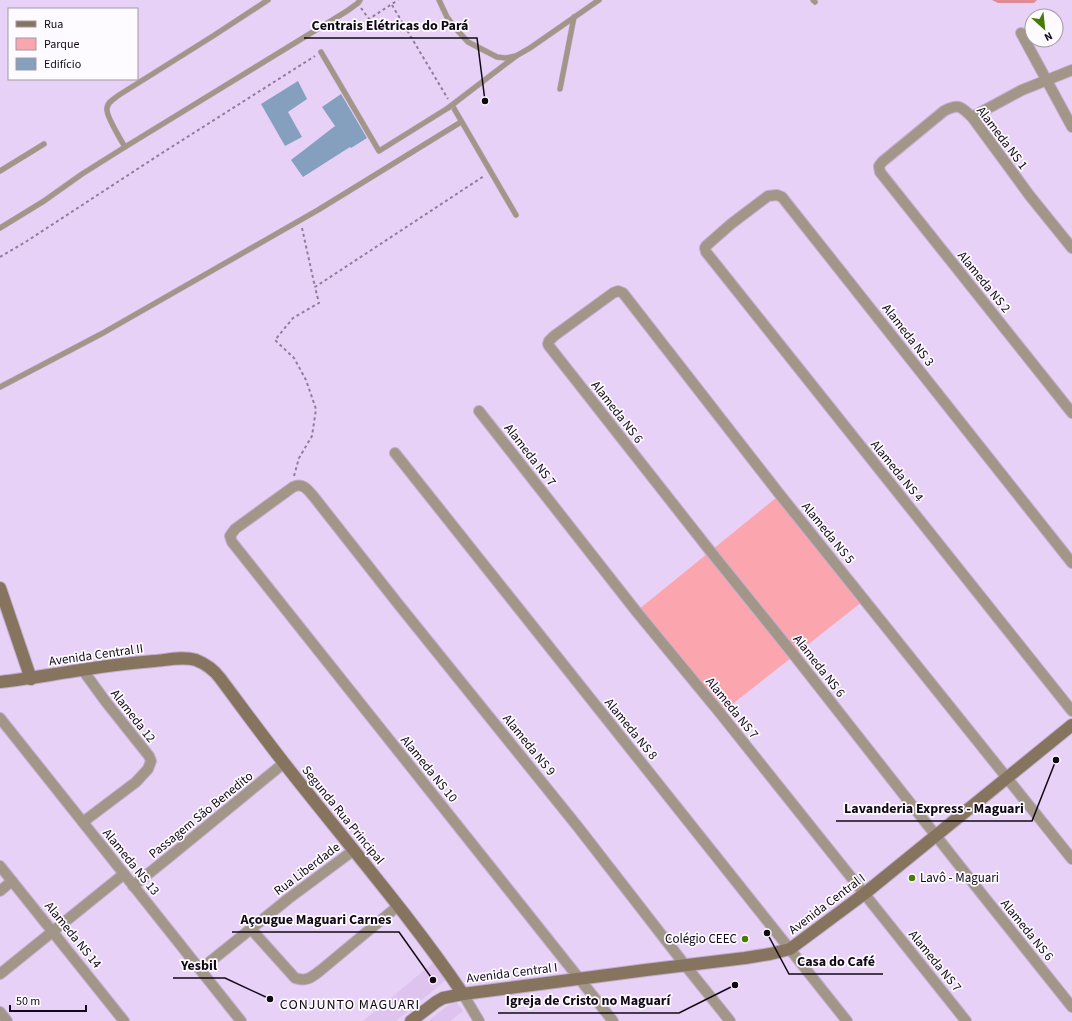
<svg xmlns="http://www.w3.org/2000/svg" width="1072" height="1021" viewBox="0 0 1072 1021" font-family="'Source Sans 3',sans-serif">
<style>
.built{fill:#dec3ef}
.green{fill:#fba5af}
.forest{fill:#e08a95}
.building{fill:#85a0bf}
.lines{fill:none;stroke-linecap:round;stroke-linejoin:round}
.lane-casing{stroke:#c1adce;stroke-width:6}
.street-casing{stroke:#c1adce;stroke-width:12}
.secondary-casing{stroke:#c1adce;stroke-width:14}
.path{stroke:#8f7e99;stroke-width:2;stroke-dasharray:3 3;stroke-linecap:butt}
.lane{stroke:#a29688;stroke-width:5}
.street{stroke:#a29688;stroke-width:10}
.secondary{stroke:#86745f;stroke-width:12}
.lane-bridge-casing{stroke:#c1adce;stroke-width:6;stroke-linecap:butt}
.lane-bridge{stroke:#a29688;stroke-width:5}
.poi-dot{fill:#497a03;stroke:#fdfbff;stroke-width:1.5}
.labels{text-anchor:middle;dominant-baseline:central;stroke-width:3.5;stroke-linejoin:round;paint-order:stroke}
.street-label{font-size:13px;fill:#110915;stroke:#fdfbff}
.poi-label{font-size:13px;fill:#110915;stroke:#fdfbff;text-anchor:start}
.neighbourhood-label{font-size:14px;letter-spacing:1px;fill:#110915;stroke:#fdfbff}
.leader{fill:none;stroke:#110915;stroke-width:1.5}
.callout-dot{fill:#110915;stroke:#fdfbff;stroke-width:1.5}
.callout-label{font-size:14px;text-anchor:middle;font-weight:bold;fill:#110915;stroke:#fdfbff;stroke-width:3.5;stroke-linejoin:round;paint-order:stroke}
</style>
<rect width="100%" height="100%" fill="#e8d1f6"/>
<g class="built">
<path d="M433,963L447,979L396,1021H363Z"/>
<path d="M455,1000L463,1011L450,1021H428Z"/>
</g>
<path class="green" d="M782,493L867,598L721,713L638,610Z"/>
<path class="forest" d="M992,0H1037L1034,3H998Z"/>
<g class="building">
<path d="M298,81L307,99L288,112L302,137L285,146L261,104Z"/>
<path d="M341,94L367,138L351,148L350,147L303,177L291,160L335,126L322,107Z"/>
</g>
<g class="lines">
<defs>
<g id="lane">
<path d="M439,0L447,17L457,30L468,42L497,57L506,58L516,56L530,48L599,0"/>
<path d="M813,0L815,2"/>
<path d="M321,52L379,151L448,108"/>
<path d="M560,89L574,17"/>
<path d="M125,147C121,140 106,116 107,109C107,102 114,99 119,95L213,36L268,0"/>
<path d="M0,171L44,144"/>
<path d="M516,215L452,105L516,56"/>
<path d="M0,228L44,201L82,174L125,147L347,11L358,3L360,0"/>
<path d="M0,387L103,333L318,210L461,122"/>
</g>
<g id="street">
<path d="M1021,33L1072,127"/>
<path d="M972,117L1022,90L1072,70"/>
<path d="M1072,248L1030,196L972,117C961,107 959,103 944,111L882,162L879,166L880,172L1072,413"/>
<path d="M479,411L636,611L720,713L966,1021"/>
<path d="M395,453L847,1021"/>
<path d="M1072,563L782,197L777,195L768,196L731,224L706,246L705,248L706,252L1072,711"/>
<path d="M82,669L106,702L149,756L151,761L148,769L136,782L83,822"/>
<path d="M0,718L241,1021"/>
<path d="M1072,859L781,496L623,293L618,291L613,293L554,336L549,341L548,344L549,346L711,552L794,655L981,893L1072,1007"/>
<path d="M0,866L124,1021"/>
<path d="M133,886L168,858L284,763"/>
<path d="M0,891L12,881"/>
<path d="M251,929L295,978C307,982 312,977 321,970L398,906"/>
<path d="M201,969L288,899L354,850"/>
<path d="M0,974L124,874"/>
<path d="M463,994L479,1021"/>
<path d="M0,1012L7,1021"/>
<path d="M613,1021L232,542L230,536L235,529L293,487C303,482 308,490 314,497L399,605L578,827L685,965L730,1021"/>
</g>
<g id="secondary">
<path d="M0,588L31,679"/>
<path d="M0,682C27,679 54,674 81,670C105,666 130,663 154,661C167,660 183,656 196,660C206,664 214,670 220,678C241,706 262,735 284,763C344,840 408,913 463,994"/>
<path d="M411,1021L436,1002L443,998L463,994L646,970L745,958L770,954L790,949L864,894L1072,725"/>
</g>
</defs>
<use href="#lane" class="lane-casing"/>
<use href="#street" class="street-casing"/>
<use href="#secondary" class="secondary-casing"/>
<g class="path">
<path d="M392,5L448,99"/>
<path d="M361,8L369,19L398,0"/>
<path d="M302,228L315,287"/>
<path d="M0,257L27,241L162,153L315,56"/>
<path d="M294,476L299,458L312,436L316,409L306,380L294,358L275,340L293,318L319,303L315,287L484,176"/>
</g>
<use href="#lane" class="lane"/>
<use href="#street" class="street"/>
<use href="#secondary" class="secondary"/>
<defs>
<path id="lane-bridge" d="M448,108L452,105"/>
</defs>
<use href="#lane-bridge" class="lane-bridge-casing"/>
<use href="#lane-bridge" class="lane-bridge"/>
</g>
<g class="poi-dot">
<circle cx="912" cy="878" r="4"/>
<circle cx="745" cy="939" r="4"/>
</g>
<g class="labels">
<g class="street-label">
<text transform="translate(1002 138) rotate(53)">Alameda NS 1</text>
<text transform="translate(984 282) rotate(51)">Alameda NS 2</text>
<text transform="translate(908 335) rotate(52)">Alameda NS 3</text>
<text transform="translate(617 412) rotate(52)">Alameda NS 6</text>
<text transform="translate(530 455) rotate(52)">Alameda NS 7</text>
<text transform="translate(897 471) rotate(51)">Alameda NS 4</text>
<text transform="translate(828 533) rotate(51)">Alameda NS 5</text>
<text transform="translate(96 655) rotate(-8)">Avenida Central II</text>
<text transform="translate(819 666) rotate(52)">Alameda NS 6</text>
<text transform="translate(732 708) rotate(51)">Alameda NS 7</text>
<text transform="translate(133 716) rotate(52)">Alameda 12</text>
<text transform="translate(631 729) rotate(51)">Alameda NS 8</text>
<text transform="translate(529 745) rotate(51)">Alameda NS 9</text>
<text transform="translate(429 769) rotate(51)">Alameda NS 10</text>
<text transform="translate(201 815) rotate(-39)">Passagem São Benedito</text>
<text transform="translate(343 815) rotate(51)">Segunda Rua Principal</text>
<text transform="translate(131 862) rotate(51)">Alameda NS 13</text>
<text transform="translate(307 869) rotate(-37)">Rua Liberdade</text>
<text transform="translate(827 904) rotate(-37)">Avenida Central I</text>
<text transform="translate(1027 930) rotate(51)">Alameda NS 6</text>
<text transform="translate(73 935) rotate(51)">Alameda NS 14</text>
<text transform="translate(935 961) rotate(51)">Alameda NS 7</text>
<text transform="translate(512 973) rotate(-7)">Avenida Central I</text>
</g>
<g class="poi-label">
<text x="920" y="878">Lavô - Maguari</text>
<text x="737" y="939" text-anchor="end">Colégio CEEC</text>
</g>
<g class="neighbourhood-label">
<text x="350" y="1005">CONJUNTO MAGUARI</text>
</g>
</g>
<path class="leader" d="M485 101L477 38H304M1056 760L1032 821H836M433 980L399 932H232M767 933L789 974H883M270 999L225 978H173M735 985L679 1013H498"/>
<g class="callout-dot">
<circle cx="485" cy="101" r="4"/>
<circle cx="1056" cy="760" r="4"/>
<circle cx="433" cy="980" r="4"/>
<circle cx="767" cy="933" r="4"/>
<circle cx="270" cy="999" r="4"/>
<circle cx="735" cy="985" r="4"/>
</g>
<g class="callout-label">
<text x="390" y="30">Centrais Elétricas do Pará</text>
<text x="934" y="813">Lavanderia Express - Maguari</text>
<text x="316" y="924">Açougue Maguari Carnes</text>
<text x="836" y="966">Casa do Café</text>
<text x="199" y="970">Yesbil</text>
<text x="588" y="1005">Igreja de Cristo no Maguarí</text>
</g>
<rect x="8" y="8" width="130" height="72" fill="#fdfbff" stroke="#9f9aa1"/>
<rect x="16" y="21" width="20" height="6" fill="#86745f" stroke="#9f9aa1"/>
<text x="44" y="28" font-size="12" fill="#110915">Rua</text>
<rect x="16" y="38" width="20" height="12" fill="#fba5af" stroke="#9f9aa1"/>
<text x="44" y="48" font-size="12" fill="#110915">Parque</text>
<rect x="16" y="58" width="20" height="12" fill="#85a0bf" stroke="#9f9aa1"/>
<text x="44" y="68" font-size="12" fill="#110915">Edifício</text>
<g transform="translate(1044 28) rotate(153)"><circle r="19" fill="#fdfbff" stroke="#9f9aa1"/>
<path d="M0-3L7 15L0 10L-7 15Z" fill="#497a03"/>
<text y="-6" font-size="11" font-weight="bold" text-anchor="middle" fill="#110915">N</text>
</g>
<path d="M10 1005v6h76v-6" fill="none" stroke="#110915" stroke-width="2"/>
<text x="16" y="1005" font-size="12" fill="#110915" stroke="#fdfbff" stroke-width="3" paint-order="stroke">50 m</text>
</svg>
